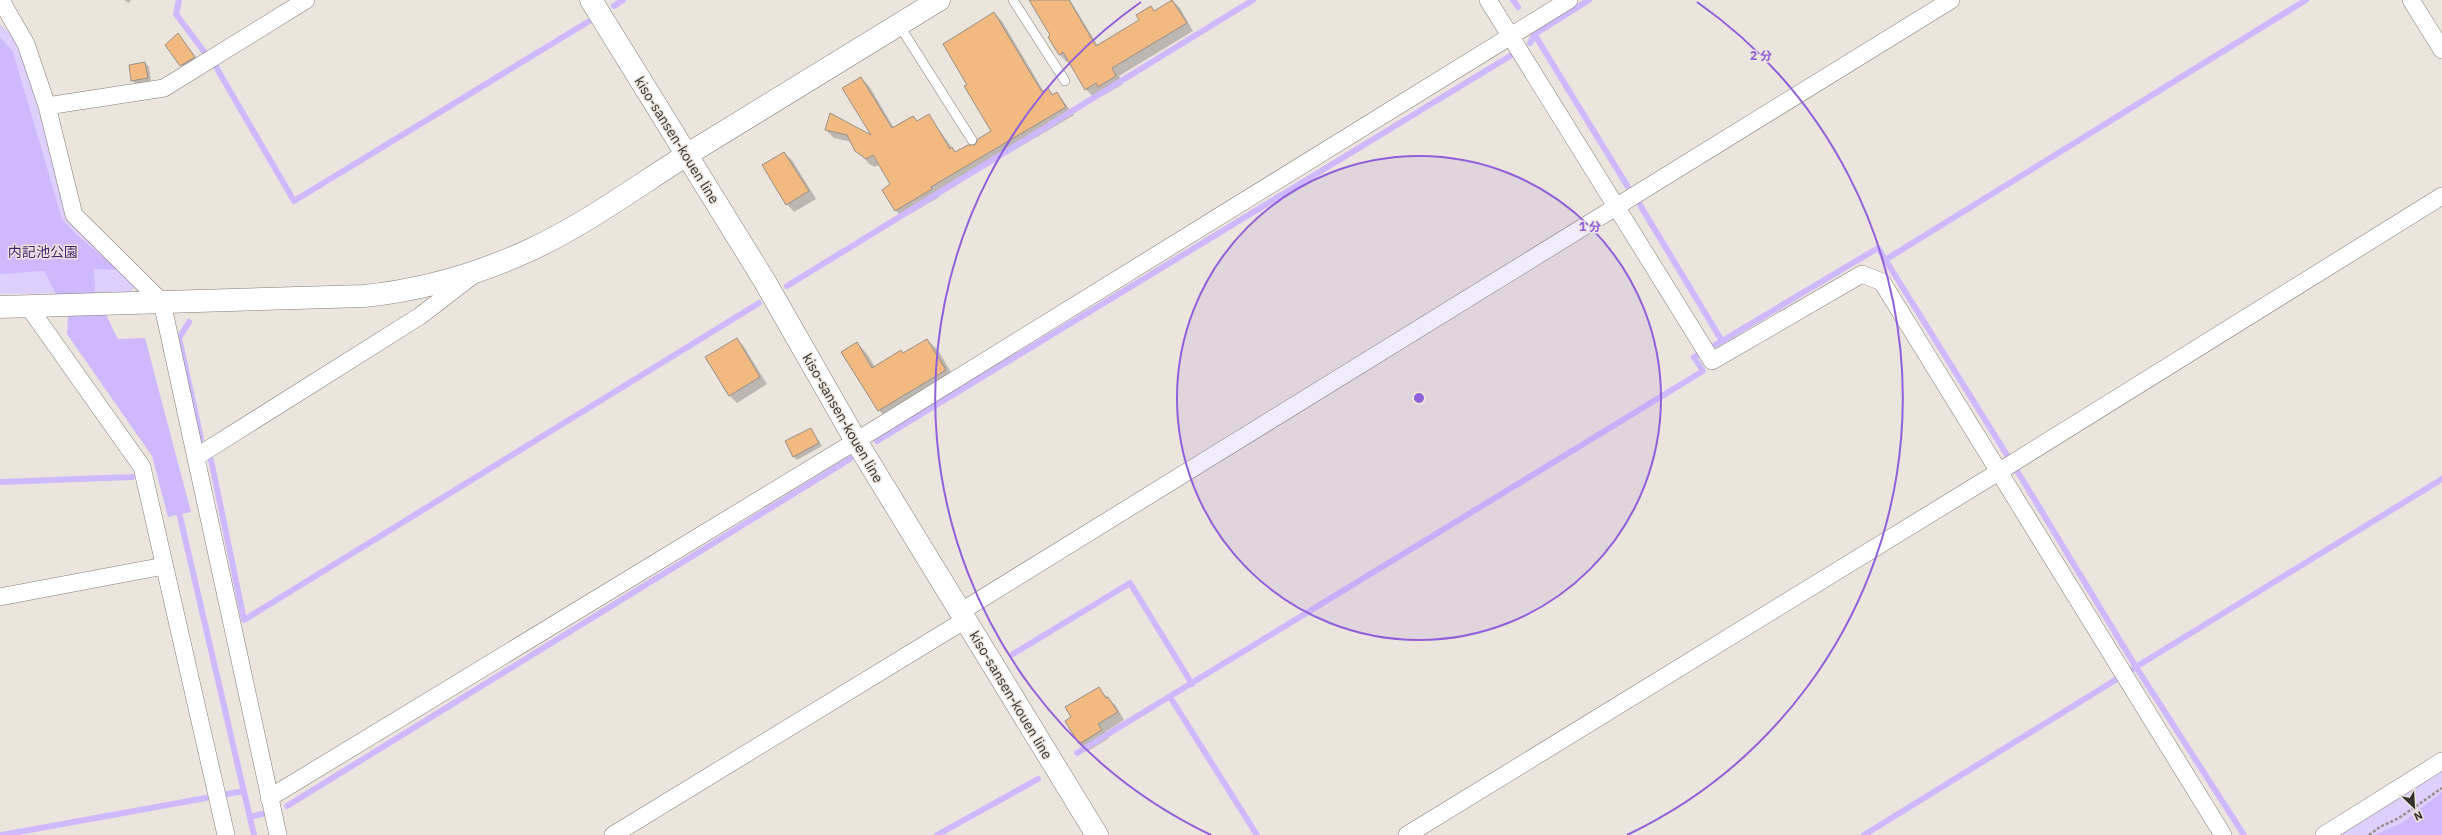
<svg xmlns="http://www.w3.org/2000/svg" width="2442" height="835" viewBox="0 0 2442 835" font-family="'IBM Plex Sans','Noto Sans JP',sans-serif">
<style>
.green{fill:#ddd0fd}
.water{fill:#ceb9fe}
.shadow{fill:#0003}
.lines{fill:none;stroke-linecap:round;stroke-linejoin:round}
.stream{stroke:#ceb9fe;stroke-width:6}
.building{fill:#f2ba80;stroke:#968f88}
.lane-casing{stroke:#827b74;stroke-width:10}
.street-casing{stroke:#827b74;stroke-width:18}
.secondary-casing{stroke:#827b74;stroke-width:23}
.path{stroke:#928d87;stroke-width:2.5;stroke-dasharray:3 2;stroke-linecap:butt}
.lane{stroke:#fff;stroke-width:9}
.street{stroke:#fff;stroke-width:17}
.secondary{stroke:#fff;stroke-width:22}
.ring{fill:none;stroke:#8f60da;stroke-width:2}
.labels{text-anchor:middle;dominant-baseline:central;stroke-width:3;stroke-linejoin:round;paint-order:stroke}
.street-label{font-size:14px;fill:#33302d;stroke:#ece5dd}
.park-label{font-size:14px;fill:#401e6d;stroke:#ece5dd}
.centre{fill:#8f60da;stroke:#ece5dd;stroke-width:2}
.ring-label{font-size:12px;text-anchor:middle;font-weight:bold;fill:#8f60da;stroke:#ece5dd;stroke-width:3;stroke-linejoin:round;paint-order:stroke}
</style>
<rect width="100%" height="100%" fill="#ece5dd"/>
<g class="green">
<path d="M0,24L14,37L28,74L70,220L135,286L130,292L0,294Z"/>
<path d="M2442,771V835H2338Z"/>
</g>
<g class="water">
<path d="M0,37L13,52L62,219L76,234L118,270L94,269L95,293L118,339L145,338L191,512L168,517L152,456L67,334L68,317L44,271L0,274Z"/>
<path d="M2442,792V835H2375L2402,823Z"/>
</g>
<g class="shadow">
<path d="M124,0H131L129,3Z"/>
<path d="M1030,0H1070L1098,46L1141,20L1151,7L1155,12L1173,1L1180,8L1193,31L1119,76L1123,84L1106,94L1103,91L1093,97L1086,89L1069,60L1067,62L1059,54L1052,36Z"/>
<path d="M994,13L1002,21L1044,92L1048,90L1054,95L1057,93L1074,115L938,195L939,197L903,218L895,210L892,185L880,164L875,167L869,164L852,142L834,138L826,130L874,138L861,78L869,86L894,128L913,117L918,122L929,116L956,153L975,146L993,131L969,85Z"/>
<path d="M178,35L202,65L188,73L166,45Z"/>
<path d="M145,63L149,67L151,81L136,84L132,80Z"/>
<path d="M784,153L792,160L816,199L794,212L787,204Z"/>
<path d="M737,339L744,347L767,384L737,403L729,395Z"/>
<path d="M927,340L938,350L956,381L889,420L879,410L857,343L867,354L875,367L904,354Z"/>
<path d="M811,429L822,446L797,460L793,456Z"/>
<path d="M1098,688L1116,706L1124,720L1105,732L1109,738L1088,751L1080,743L1066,721Z"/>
</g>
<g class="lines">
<g class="stream">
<path d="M179,0L176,14L205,53"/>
<path d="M1513,0L1518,7"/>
<path d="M614,6L623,0"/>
<path d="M1533,32L1628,187"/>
<path d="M1530,43L1535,34L1589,0"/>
<path d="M216,67L294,201L591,20"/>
<path d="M1637,200L1722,341L1878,248L2007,455"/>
<path d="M1885,260L2306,0"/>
<path d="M787,286L1253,0"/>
<path d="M189,322L179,338L201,439"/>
<path d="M1715,345L1722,341"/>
<path d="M877,441L1515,53"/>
<path d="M211,460L244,620L759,303"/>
<path d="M2016,469L2136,667L2244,835"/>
<path d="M0,482L132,477"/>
<path d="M178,508L254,835"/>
<path d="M1013,654L1130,583L1192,684"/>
<path d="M2131,670L2442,479"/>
<path d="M1170,697L1257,835"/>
<path d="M1077,753L1703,371L1694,357L1699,354"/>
<path d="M227,794L244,791"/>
<path d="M287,806L850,459"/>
<path d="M250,817L262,814"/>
<path d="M2,835L206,798"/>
<path d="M937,835L1038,779"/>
<path d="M1864,835L2117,679"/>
</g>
</g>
<g class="building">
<path d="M1029,0H1069L1096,46L1139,20L1136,15L1151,6L1154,11L1172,0L1187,23L1112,68L1116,76L1098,87L1096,83L1085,90L1063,52L1059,55L1048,37L1050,35Z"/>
<path d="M994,12L1042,92L1048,88L1052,95L1057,92L1066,107L931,187L932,189L895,211L882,190L890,184L873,155L866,159L855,151L847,135L825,130L830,113L871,135L842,88L861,77L892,128L913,116L917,121L929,114L950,149L952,147L955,152L968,145H975L978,139L991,131L964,86L967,85L943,44Z"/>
<path d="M178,33L195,57L180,66L165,45Z"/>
<path d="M145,62L148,78L131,81L129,65Z"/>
<path d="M784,152L809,191L786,205L762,165Z"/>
<path d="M737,338L760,377L729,396L705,357Z"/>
<path d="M927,339L946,370L878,411L841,352L857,342L872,368L901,350L903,353Z"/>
<path d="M811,428L819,443L793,457L785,441Z"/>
<path d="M1099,687L1106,698L1108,697L1118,712L1098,724L1102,730L1079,744L1065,721L1071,717L1065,707Z"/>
</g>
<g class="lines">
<defs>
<g id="lane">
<path d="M1013,0L1065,81"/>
<path d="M899,25L972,140"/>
</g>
<g id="street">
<path d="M3,0V4L26,44L47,106L74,215L162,302L278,835"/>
<path d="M1488,0L1712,361L1862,274L1882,282L2223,835"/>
<path d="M2411,0L2442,50"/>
<path d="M47,106L164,88L306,0"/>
<path d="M28,306L142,467L226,835"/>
<path d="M196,457L420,316L472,276"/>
<path d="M0,597L164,566"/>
<path d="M960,612L1951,0"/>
<path d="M269,798L856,441L1569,0"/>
<path d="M613,835L965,620"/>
<path d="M1407,835L2000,471L2442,196"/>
<path d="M2324,835L2442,761"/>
</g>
<g id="secondary">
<path d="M591,0L764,280L856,441L1097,835"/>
<path d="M0,307L364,296C422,290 478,274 530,250C588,223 640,184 693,151C775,101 857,51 939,0"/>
</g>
</defs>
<use href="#lane" class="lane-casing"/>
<use href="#street" class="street-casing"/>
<use href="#secondary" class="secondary-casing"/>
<path class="path" d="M2369,835L2380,827L2399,818L2442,788"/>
<use href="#lane" class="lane"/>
<use href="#street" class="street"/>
<use href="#secondary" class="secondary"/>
</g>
<circle cx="1419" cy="398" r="242" fill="#8f60da" fill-opacity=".12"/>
<g class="ring">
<circle cx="1419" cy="398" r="242"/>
<path d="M1211 835A484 484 0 0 1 1141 2M1697 2A484 484 0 0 1 1627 835"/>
</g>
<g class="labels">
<g class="street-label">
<text transform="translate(677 140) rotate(58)">kiso-sansen-kouen line</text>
<text transform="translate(843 418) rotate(60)">kiso-sansen-kouen line</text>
<text transform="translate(1011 695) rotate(59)">kiso-sansen-kouen line</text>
</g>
<g class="park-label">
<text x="43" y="252">内記池公園</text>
</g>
</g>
<circle cx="1419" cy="398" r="6" class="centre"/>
<g class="ring-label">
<text x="1761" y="60">2 分</text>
<text x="1590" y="231">1 分</text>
</g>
<g transform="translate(2414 807) rotate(155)" stroke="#ece5dd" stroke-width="3" paint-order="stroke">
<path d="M0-3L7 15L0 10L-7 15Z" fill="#33302d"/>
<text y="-6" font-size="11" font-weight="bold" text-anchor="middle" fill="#33302d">N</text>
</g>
</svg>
